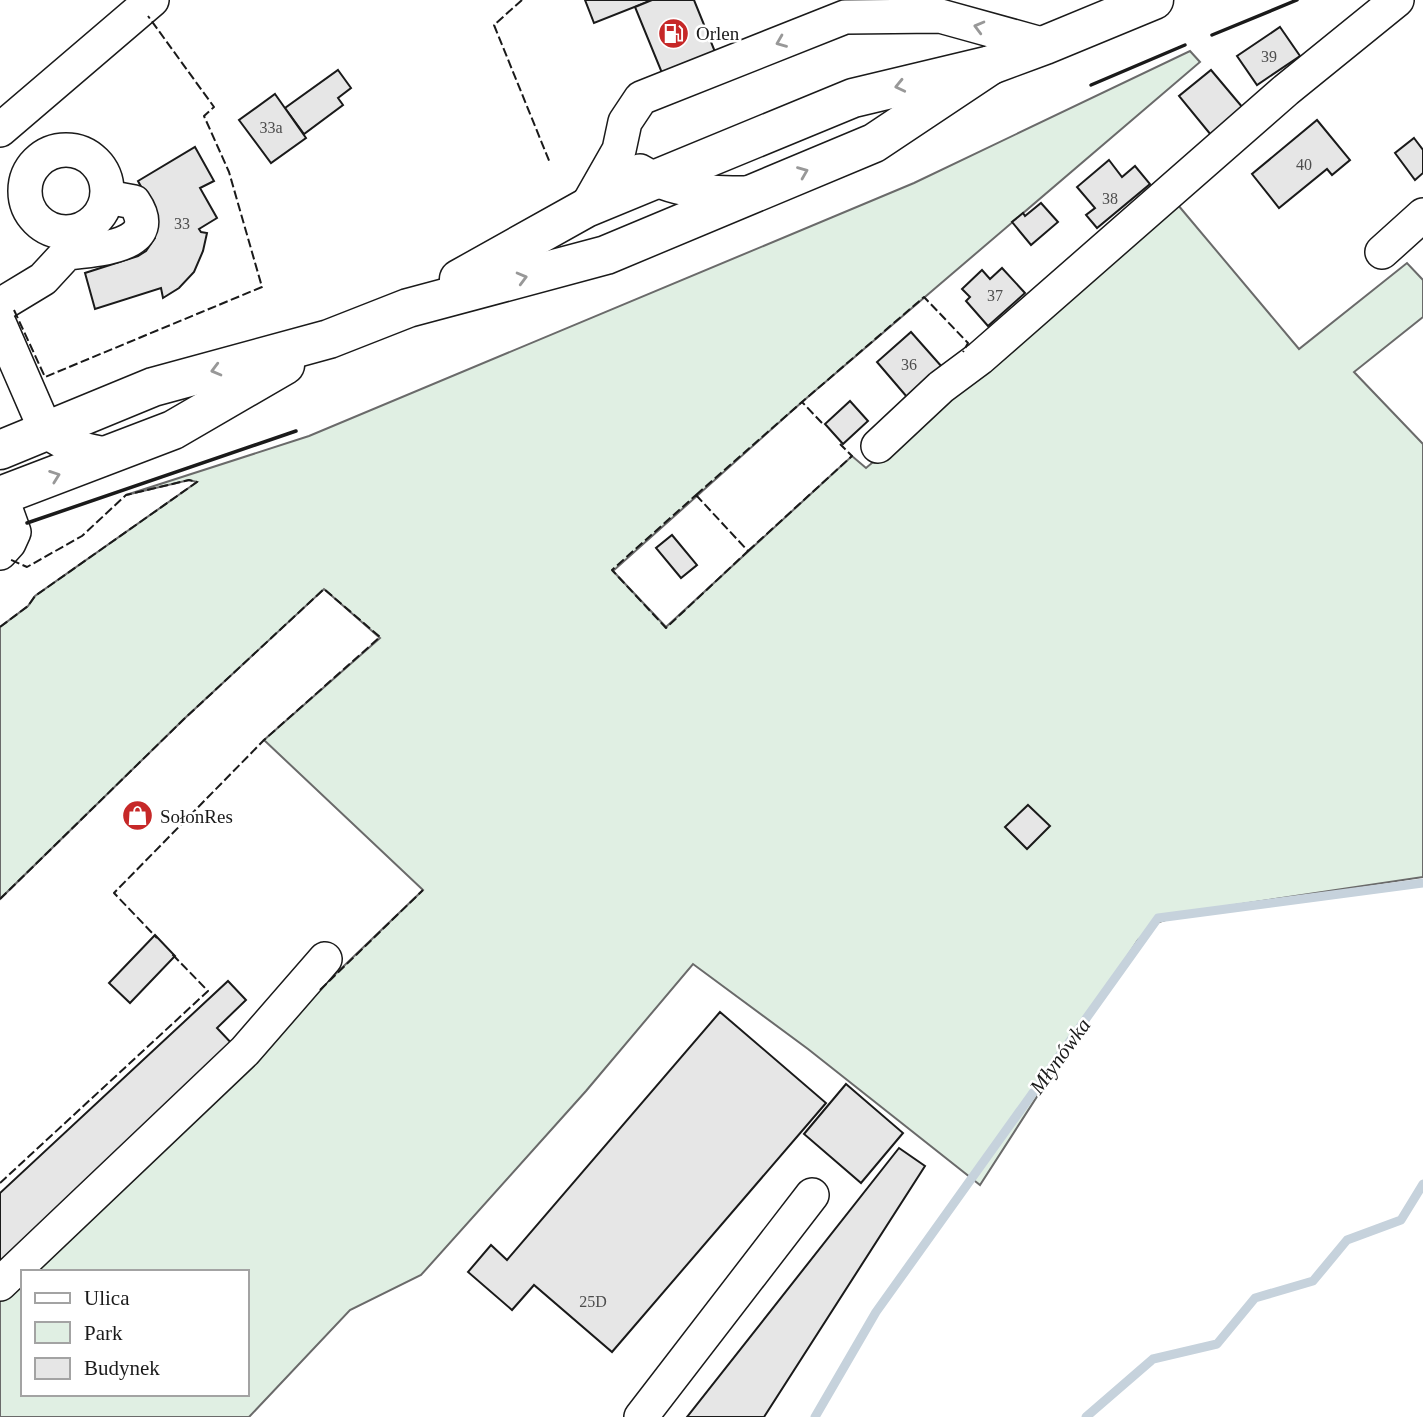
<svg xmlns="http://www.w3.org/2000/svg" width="1423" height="1417" viewBox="0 0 1423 1417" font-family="Georgia,serif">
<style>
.green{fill:#e0efe3;stroke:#6a6a6a;stroke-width:2}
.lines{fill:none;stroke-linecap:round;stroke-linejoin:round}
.stream{stroke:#c6d2dc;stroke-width:9}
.building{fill:#e6e6e6;stroke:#1a1a1a;stroke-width:2}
.minor-casing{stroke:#1a1a1a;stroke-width:36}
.major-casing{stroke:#1a1a1a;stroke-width:41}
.minor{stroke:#fff;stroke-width:33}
.major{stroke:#fff;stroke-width:38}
.fence{stroke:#1a1a1a;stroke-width:2;stroke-dasharray:9 3.5;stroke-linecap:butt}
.wall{stroke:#1a1a1a;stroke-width:3.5}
.oneway{stroke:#989898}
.labels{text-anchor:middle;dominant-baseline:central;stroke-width:5;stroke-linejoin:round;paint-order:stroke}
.number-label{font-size:16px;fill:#4d4d4d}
.poi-label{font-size:19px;fill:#1a1a1a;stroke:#fff;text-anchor:start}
.water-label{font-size:21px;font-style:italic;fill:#1a1a1a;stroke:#fff}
</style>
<rect width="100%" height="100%" fill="#fff"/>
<path class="green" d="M1190,51L1200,62L802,402L613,571L666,627L852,456L866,468L1178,205L1299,349L1407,263L1423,280V317L1354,372L1423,444V877L1195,911L1159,922L1138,940L980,1185L808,1049L693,964L586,1091L421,1275L350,1310L249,1417H0V1296L23,1274V1394H247V1272H25L423,890L264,740L380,638L324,589L184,719L0,899V627L28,606L35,596L197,482L189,480L126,495L309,436L914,183Z"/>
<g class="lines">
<g class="stream">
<path d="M815,1417L876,1312L1158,918L1423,883"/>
<path d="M1086,1417L1153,1359L1217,1344L1255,1298L1313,1281L1347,1240L1401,1220L1423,1184"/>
</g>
</g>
<g class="building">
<path d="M585,0H652L594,23Z"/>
<path d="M652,0H694L724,74L671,95L635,7Z"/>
<path d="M1280,27L1300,56L1257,85L1237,56Z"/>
<path d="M338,70L351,88L338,98L343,105L304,134L285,108Z"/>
<path d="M1211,70L1243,108L1211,135L1179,96Z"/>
<path d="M275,94L306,138L271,163L239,120Z"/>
<path d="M1317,120L1350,160L1332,175L1327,169L1279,208L1252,174Z"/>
<path d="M1414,138L1423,150V173L1415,180L1395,153Z"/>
<path d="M195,147L214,181L200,188L217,218L199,229L201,232L207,233L203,251L194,272L179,288L163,298L161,288L95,309L85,273L138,256L146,251L155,238L156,214L138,181Z"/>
<path d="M1109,160L1122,177L1135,166L1150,184L1097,228L1086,215L1095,208L1077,187Z"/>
<path d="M1041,203L1058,222L1031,245L1012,222L1023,213L1025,216Z"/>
<path d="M1002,268L1025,293L988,326L966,301L970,297L962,289L982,270L990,279Z"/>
<path d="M911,332L942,367L907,397L877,362Z"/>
<path d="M850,401L868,421L843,444L825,424Z"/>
<path d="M672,535L697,565L681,578L656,548Z"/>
<path d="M1028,805L1050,826L1027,849L1005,827Z"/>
<path d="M155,935L175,956L130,1003L109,983Z"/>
<path d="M228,981L246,1000L217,1028L236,1048L0,1268V1193Z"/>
<path d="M720,1012L826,1103L612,1352L534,1285L512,1310L468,1272L491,1245L507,1260Z"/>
<path d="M846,1084L903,1133L861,1183L804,1134Z"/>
<path d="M899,1148L925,1166L764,1417H687Z"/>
</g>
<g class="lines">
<defs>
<g id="minor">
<path d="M0,130L152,0"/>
<circle cx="66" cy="191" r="41"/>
<path d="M640,171C674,193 712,193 750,193"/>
<path d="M586,208L619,150L625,122L641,98L845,17L940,16L1045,45"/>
<path d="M1382,252L1423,215"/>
<path d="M0,305L43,279L67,253C94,250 165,247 134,202L107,197"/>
<path d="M0,325L46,431C66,446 86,451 111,455"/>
<path d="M878,446L941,387L980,358L1286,90L1397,0"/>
<path d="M0,553L9,543L14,532L1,496"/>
<path d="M0,1284L245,1051L325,959"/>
<path d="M641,1417L812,1195"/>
</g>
<g id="major">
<path d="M459,279L586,208L853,98L991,65L1045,45L1154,0"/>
<path d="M0,450L153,387L329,339L408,308L606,255L874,143L991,65"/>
<path d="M0,496L173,430L285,365"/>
</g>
</defs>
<use href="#minor" class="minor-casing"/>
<use href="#major" class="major-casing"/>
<use href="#minor" class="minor"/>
<use href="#major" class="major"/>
<g class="fence">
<path d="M522,0L494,25L550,163"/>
<path d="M14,310L45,377L262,287L229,172L204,116L214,107L148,16"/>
<path d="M822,423L802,402L924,297L968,343L963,352"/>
<path d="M696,495L748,551L666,628L612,570Z"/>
<path d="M696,495L802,402"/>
<path d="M748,551L852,456L840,444"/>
<path d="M0,627L28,606L35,596L197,482L189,480L126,495L82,536L27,567L9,559"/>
<path d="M0,899L184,719L324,589L380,637L264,740L114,893L157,938"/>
<path d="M320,990L423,890"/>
<path d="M0,1183L208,991L171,953"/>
</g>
<g class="wall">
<path d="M1212,35L1297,0"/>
<path d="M1091,85L1185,45"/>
<path d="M27,523L296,431"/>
</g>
</g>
<defs><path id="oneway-chevron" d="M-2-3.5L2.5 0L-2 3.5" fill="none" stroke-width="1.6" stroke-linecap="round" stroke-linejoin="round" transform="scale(1.75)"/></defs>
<g class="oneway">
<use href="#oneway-chevron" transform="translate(979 27) rotate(-165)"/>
<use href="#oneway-chevron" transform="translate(781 42) rotate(158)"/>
<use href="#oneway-chevron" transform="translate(900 86) rotate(167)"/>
<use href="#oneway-chevron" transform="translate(803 172) rotate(-22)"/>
<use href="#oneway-chevron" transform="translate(522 278) rotate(-15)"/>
<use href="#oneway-chevron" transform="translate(216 370) rotate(165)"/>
<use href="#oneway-chevron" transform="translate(55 476) rotate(-20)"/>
</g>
<defs>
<symbol id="fuel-disc" viewBox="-11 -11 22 22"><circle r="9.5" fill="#c62828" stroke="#fff"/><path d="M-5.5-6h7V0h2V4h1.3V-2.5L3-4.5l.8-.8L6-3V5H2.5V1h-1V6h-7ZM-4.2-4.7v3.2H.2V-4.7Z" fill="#fff"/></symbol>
<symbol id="shop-disc" viewBox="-11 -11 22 22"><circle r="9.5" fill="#c62828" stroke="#fff"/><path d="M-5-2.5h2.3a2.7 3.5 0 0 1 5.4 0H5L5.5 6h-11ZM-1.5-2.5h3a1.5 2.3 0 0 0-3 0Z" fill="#fff"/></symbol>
</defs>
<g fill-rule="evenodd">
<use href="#fuel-disc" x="656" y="16" width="35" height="35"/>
<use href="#shop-disc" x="120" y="798" width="35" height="35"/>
</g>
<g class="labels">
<g class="number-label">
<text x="1269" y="56">39</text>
<text x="271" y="127">33a</text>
<text x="1304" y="164">40</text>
<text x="1110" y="198">38</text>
<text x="182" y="223">33</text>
<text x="995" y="295">37</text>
<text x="909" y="364">36</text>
<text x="593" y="1301">25D</text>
</g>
<g class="poi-label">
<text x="696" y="33">Orlen</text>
<text x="160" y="816">SołonRes</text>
</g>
<g class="water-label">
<text transform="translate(1060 1056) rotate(-54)">Młynówka</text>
</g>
</g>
<rect x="21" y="1270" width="228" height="126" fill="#ffffff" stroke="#a3a3a3" stroke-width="2"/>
<rect x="35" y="1293" width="35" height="10" fill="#ffffff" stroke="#a3a3a3" stroke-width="2"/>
<text x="84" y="1305" font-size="21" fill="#1a1a1a">Ulica</text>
<rect x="35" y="1322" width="35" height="21" fill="#e0efe3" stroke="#a3a3a3" stroke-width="2"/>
<text x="84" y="1340" font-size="21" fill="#1a1a1a">Park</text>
<rect x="35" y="1358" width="35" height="21" fill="#e6e6e6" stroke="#a3a3a3" stroke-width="2"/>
<text x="84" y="1375" font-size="21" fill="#1a1a1a">Budynek</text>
</svg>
